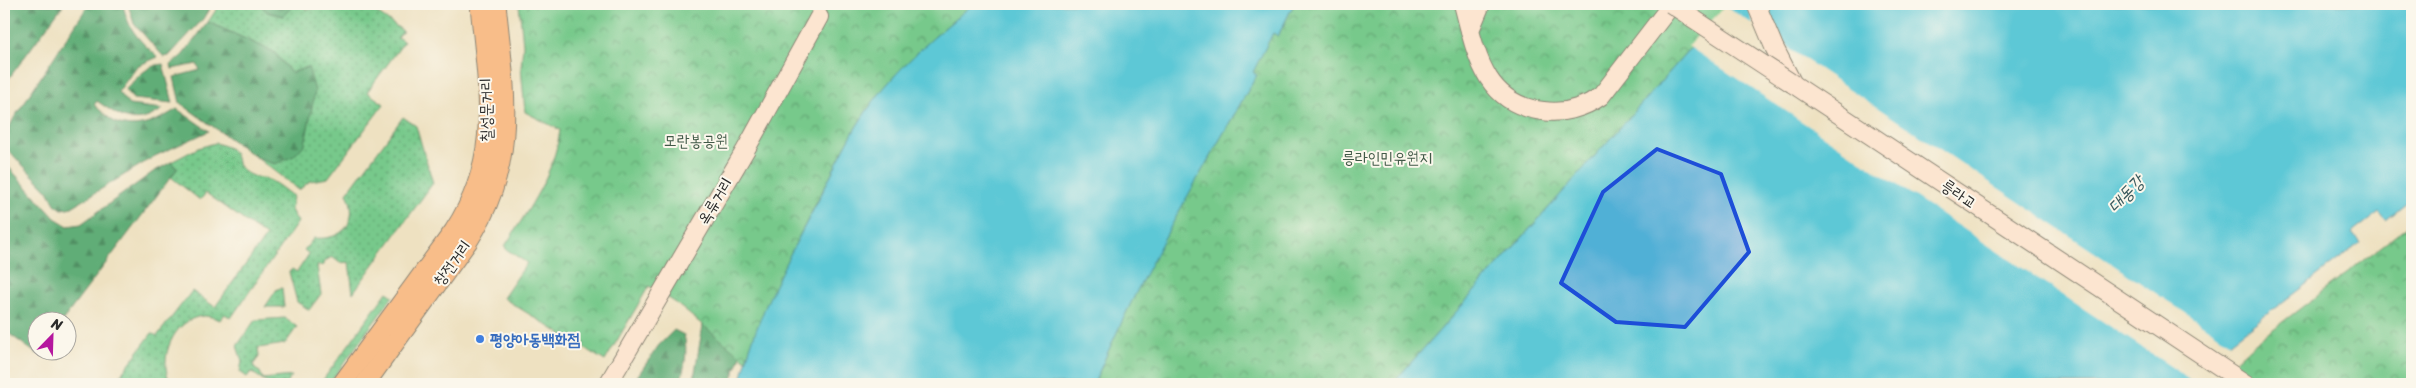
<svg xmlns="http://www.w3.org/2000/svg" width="2416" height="388" viewBox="0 0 2416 388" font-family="Sriracha,'Poor Story',sans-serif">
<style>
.grass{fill:url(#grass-dots);stroke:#517a5b}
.forest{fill:url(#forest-firs);stroke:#466c51}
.park{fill:url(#park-crowns);stroke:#517a5b}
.water{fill:#5dc8d6;stroke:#447a80}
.pier{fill:#eee1c1}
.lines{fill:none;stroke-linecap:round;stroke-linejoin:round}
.secondary-casing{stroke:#8c8676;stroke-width:20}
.primary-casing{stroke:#8c8676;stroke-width:21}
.secondary{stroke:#fce5d0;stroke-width:18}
.primary{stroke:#f8bd89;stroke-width:19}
.secondary-bridge-casing{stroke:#8c8676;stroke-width:20;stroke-linecap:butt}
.secondary-bridge{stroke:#fce5d0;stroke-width:18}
.marked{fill:#1d4ed8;fill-opacity:0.2;stroke:#1d4ed8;stroke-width:4;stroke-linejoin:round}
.shop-dot{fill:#3f7fe0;stroke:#fbf7ec;stroke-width:2}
.labels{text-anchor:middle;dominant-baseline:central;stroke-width:4;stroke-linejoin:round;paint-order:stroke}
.street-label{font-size:16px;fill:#2b2b2b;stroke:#fbf7ec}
.park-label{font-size:16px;fill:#425a48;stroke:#fbf7ec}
.shop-label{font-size:16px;font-weight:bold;fill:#366cbe;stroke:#fbf7ec;text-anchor:start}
.water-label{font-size:18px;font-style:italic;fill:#3a5a5e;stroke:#fbf7ec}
</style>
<defs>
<pattern id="grass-dots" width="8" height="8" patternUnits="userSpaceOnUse" patternTransform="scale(1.25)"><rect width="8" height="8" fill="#77c98b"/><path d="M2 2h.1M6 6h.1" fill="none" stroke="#62a372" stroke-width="1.8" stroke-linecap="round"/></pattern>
<pattern id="forest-firs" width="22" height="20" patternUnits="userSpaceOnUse" patternTransform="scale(1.25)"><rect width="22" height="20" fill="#61ad77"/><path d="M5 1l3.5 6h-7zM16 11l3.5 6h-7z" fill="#508d62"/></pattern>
<pattern id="park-crowns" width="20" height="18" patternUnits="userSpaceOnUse" patternTransform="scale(1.25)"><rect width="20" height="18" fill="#77c98b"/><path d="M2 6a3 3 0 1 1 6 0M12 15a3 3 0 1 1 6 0" fill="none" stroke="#62a372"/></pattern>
</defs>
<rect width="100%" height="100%" fill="#fbf7ec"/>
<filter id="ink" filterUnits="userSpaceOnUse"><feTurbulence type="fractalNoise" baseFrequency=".02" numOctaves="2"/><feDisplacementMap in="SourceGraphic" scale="10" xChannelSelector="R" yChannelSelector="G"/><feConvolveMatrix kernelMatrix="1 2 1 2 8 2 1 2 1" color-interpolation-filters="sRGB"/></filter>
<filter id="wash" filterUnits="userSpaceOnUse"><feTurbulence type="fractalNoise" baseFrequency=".0096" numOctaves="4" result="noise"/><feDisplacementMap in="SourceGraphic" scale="20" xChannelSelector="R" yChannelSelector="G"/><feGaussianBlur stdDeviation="1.12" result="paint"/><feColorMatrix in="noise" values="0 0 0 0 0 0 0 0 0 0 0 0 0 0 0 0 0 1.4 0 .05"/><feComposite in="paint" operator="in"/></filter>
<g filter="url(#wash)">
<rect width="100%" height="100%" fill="#eee1c1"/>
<g class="grass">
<path d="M220,4H260L267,12L283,16L295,4H306V10L316,8L318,4H364L403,31L398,37L404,42L367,92L384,104L328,178L310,181L299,190L257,158L276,164L308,67L291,73L274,52L208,22Z"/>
<path d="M403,117L416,126L433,183L353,293L349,262L340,263L332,257L325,261L324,265L317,266L321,294L309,310L297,302L289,272L292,269L297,272L309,254L304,250L314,238C343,241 360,221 347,193Z"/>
<path d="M215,143C244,150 230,160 244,171C251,177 258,177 266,179C275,181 285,191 293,196L291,210L298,222L231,318L225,314L220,320C215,318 209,316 204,316C173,318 157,360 171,384H114L152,333L157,336L192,291L215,307L266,236L206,193L200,200L171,177L177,169L171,162L198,148Z"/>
<path d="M282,288L284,307H265L277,289Z"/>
<path d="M285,318L297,327L285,344L258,348L259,357L253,365L255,369L260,372L263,379L292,376L286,384H270L251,372L247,377L240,372L242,361L237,346L255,320Z"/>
</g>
<g class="forest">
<path d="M4,4L63,5L4,85Z"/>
<path d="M89,4H123C128,30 139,40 158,57L137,66L118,92L129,105L163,109C135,128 123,119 97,101L94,105C101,110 111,122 120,124C141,130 159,120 177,109L209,131L155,156L72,207L62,209L55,204L48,191L4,146V138L14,118Z"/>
<path d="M128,4H212L203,19L169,56L164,57L134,24Z"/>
<path d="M260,4H295L283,16L267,12Z"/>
<path d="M208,22L274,52L291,73L308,67L315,91L305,144L294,156L275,164L257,158L180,103L174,77L200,70L197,64L172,69L171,64L181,57Z"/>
<path d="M163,64L173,103L133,99L125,90C136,79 146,65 163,64Z"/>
<path d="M4,162L55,218L68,226L81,224L153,172L171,162L177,169L63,320H38V350L39,351L37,354L4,330Z"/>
<path d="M705,312L750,333L730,384H693Z"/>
<path d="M674,330L684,335C688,350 685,370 679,384H632L659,345Z"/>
</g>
<g class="park">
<path d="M519,4H973C937,34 902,64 873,102C853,128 836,165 821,194C793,248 765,302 746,360L673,301L649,286L605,361L503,298L527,263L506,249L505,246C529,208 554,175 560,130L525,112L521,67L523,45Z"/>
<path d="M1294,4H1730L1392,384H1094C1138,276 1199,176 1257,75L1252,72L1273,33L1278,36Z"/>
<path d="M2412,223V384H2210L2255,343Z"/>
<path d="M387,292L393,296L329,384H320Z"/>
</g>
<g class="water">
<path d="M973,4H1294L1278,36L1273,33L1253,72L1257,75C1199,176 1139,276 1094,384H749L742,377C757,313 789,256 819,199C835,167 851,131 873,102C901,64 937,34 973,4Z"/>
<path d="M1730,4H2412V199L2386,220L2379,212L2352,233L2360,243L2233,340L2183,384H1392Z"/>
</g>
<path class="pier" d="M1748,4L1777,32L1791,50L2232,344L2191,380L1688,46L1725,6L1753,24Z"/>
</g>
<g filter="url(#ink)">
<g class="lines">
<defs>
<g id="secondary">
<path d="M1463,4C1476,53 1484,104 1543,111C1563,114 1584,108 1601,96L1672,4"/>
<path d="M1756,4L1774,47L1793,84L2246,384"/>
<path d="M1470,30L1481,4"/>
<path d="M608,384L746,149L819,17"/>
</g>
<g id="primary">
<path d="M342,384L454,231C504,154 487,88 480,4"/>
<path d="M365,384L468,241C519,162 505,91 496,4"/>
</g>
</defs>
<use href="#secondary" class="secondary-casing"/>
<use href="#primary" class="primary-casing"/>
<use href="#secondary" class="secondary"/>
<use href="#primary" class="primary"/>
<defs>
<path id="secondary-bridge" d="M1671,4L1793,84"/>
</defs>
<use href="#secondary-bridge" class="secondary-bridge-casing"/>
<use href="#secondary-bridge" class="secondary-bridge"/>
</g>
</g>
<path class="marked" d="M1657,149L1721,174L1749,252L1685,327L1616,322L1561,283L1603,192Z"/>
<circle class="shop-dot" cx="480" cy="339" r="5"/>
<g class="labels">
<g class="street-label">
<text transform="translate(486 110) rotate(-91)">칠성문거리</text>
<text transform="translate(1959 194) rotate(34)">릉라교</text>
<text transform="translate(715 201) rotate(-59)">옥류거리</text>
<text transform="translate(452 263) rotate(-54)">창전거리</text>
</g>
<g class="park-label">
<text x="696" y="140">모란봉공원</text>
<text x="1387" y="157">릉라인민유원지</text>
</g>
<g class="shop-label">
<text x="490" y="339">평양아동백화점</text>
</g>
<g class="water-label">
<text transform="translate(2126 194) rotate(-46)">대동강</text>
</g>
</g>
<rect width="2416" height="388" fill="none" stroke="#fbf7ec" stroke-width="20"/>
<g transform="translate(52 336) rotate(23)"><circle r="24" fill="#fbf7ec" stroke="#a8a59f"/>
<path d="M0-4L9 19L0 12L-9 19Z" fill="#b5179e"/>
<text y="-8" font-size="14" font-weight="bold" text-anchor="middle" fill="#2b2b2b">N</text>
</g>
</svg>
